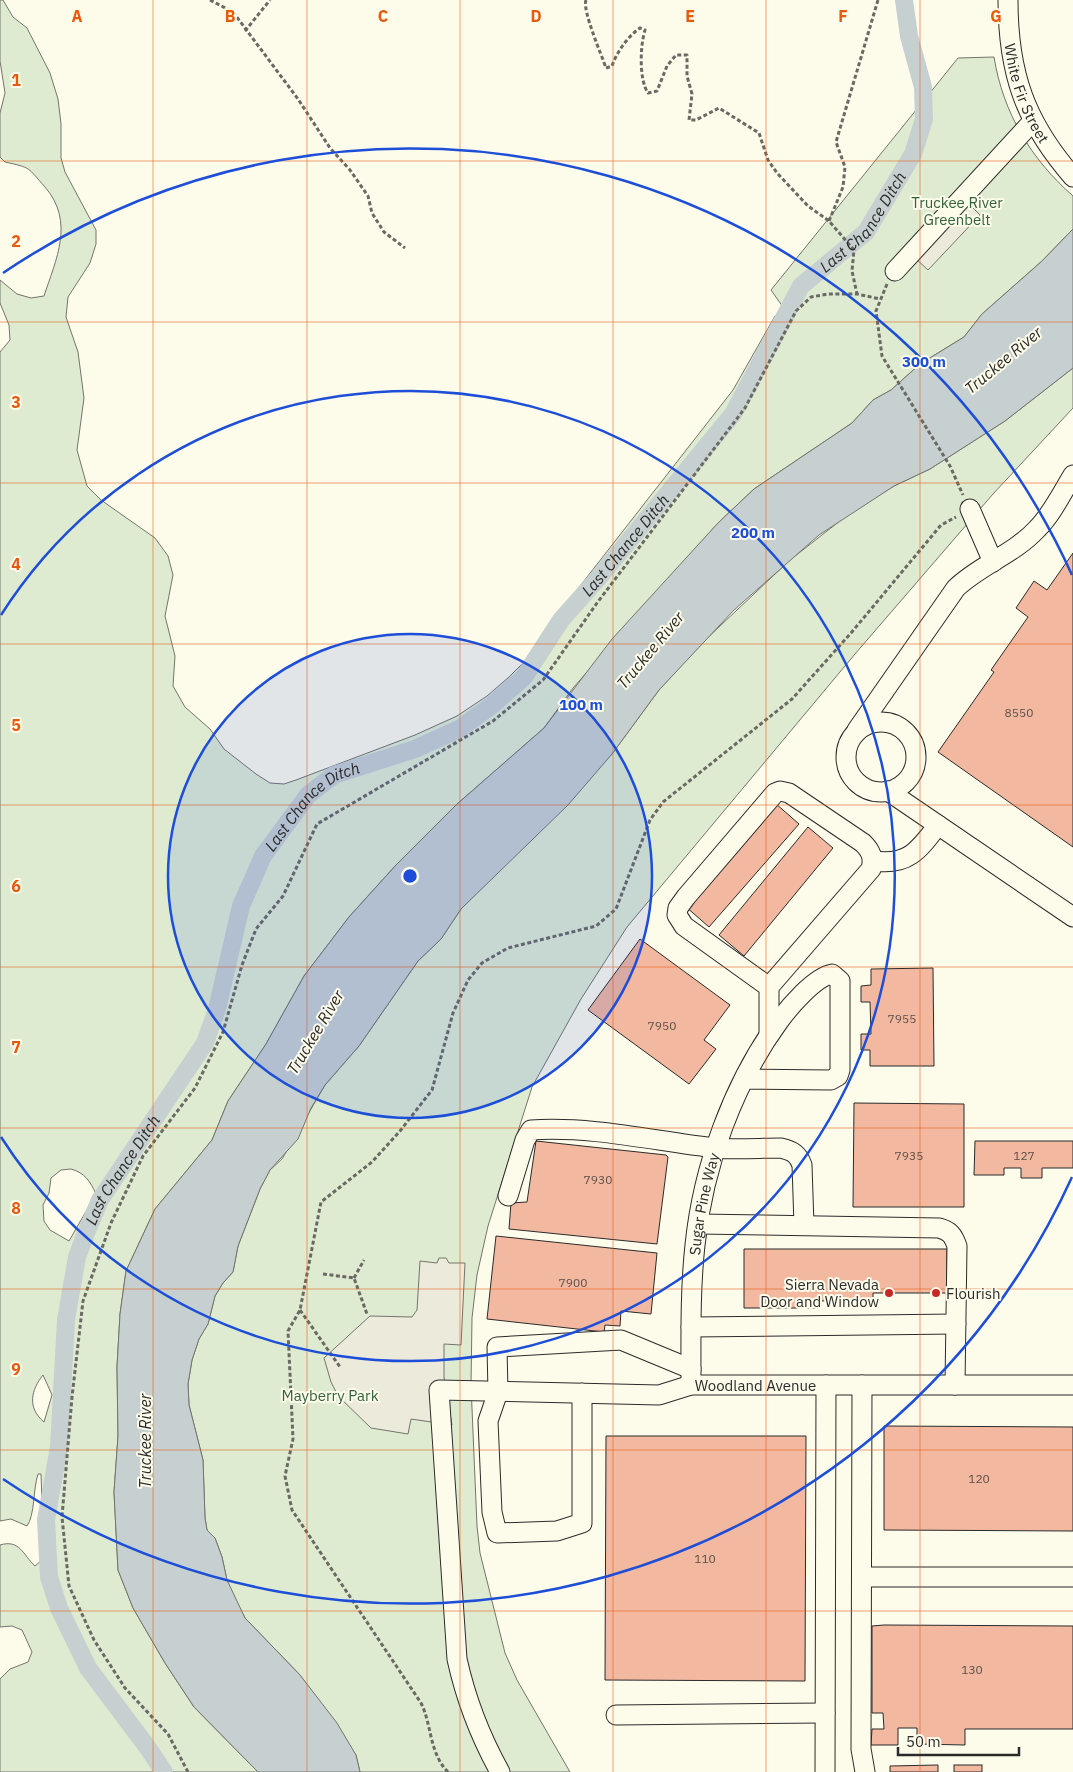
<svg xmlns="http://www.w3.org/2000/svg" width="1073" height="1772" viewBox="0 0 1073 1772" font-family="'IBM Plex Sans',sans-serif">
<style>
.green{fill:#deebd1;stroke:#74746e;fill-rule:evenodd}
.parking{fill:#eceadb;stroke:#74746e}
.water{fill:#c7d0d0;stroke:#74746e}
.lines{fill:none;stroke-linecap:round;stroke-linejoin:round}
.canal{stroke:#c7d0d0;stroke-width:18}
.building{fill:#f2b8a0;stroke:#2b2b2b}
.minor-casing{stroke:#2b2b2b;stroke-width:21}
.path{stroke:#6a6964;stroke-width:3;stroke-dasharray:4 2.5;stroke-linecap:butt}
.minor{stroke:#fdfbea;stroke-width:19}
.grid{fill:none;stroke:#e8590c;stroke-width:1;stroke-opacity:0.55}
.ring{fill:none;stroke:#1d4ed8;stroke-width:2.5}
.poi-dot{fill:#c62828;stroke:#fdfbea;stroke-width:2}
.labels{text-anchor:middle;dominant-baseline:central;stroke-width:4;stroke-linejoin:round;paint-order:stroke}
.number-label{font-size:12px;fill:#5d4e48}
.street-label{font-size:15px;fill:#2b2b2b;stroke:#fdfbea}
.park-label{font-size:15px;fill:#34623c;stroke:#fdfbea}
.poi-label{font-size:15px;fill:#2b2b2b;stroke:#fdfbea;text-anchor:end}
.water-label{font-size:16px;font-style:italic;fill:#2b2b2b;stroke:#fdfbea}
.grid-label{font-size:16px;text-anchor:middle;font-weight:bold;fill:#e8590c;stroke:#fdfbea;stroke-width:4;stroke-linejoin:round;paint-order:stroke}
.centre{fill:#1d4ed8;stroke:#fdfbea;stroke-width:2.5}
.ring-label{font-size:15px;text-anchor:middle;font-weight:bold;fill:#1d4ed8;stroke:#fdfbea;stroke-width:4;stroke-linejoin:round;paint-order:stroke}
</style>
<rect width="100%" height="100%" fill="#fdfbea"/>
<g class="green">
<path d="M0,0H3L13,17L27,28L50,73L58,99L61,124V158L65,172L96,230V244L90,263L68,297L66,317L78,352L84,398L77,450L87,486L101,500L155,538L168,556L173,575L165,616L175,656L173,686L185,707L210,729L224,749L256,774L270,783L284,784L296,780L415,735L457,716L487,696L509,677L532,654L566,604L733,390L775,316L785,310L771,290L958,58L994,57C1003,113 1031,159 1073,196V229L1042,261L982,314L964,337L920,364L891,390L873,400L852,423L754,489L718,523L573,688L544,728L456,805L396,865L349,917L304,976L266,1044L228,1101L212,1140L155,1209L126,1271L120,1314L117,1367L118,1436L114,1492L118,1570L133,1608L165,1663L194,1707L258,1772H0V1679L10,1669L28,1662L32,1652L22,1630L12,1626L0,1627V1545C20,1539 23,1555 35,1566L44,1558L41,1474H38C33,1489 35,1515 27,1526L11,1519L0,1521V352L10,340L9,325L0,303V280L17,294L31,298L44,296C56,259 75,222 45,187C27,167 32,168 5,162L0,157V113L5,93L0,61ZM71,1169C85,1173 90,1181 96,1194L69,1241L50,1230L44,1221L43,1205L49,1193L51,1178L61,1170ZM43,1375L52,1395L44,1422C27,1408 31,1390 43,1375Z"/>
<path d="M1073,368V408L993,494L855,654L627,927L581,999L532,1087L488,1226L477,1275L472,1318L471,1385L477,1526L480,1553L505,1653L517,1680L570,1772H360L356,1755L300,1675L245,1618L234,1597L227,1580L222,1557L215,1538L207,1530L205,1518L203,1460L189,1405L188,1384L192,1360L199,1339L208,1324L215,1296L223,1283L233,1272L238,1246L260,1189L270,1170L282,1159L325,1085L359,1046L418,961L441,939L461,909L612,754L659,690L702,643L790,560L850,513L894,486L930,469L1005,421Z"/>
</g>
<g class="parking">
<path d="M967,202L980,215L928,270L915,258Z"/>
<path d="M439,1258H446L449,1263H465L461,1345L444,1344V1378L452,1425L411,1419L408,1434L371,1428L338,1396L331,1382L324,1358L370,1316L412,1317L417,1310L420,1261L437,1263Z"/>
</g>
<path class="water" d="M1073,229V368L1005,421L930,469L894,486L819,535L734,610L659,690L612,754L568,805L461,909L441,939L418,961L359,1046L325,1085L311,1108L298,1139L270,1170L260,1189L238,1246L233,1272L223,1283L215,1296L208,1324L199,1339L192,1360L188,1384L189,1405L203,1460L205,1518L207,1530L215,1538L222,1557L227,1580L245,1618L300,1675L337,1723L356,1755L360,1772H258L194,1707L165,1663L133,1608L118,1570L114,1492L118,1436L117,1367L120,1314L126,1271L155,1209L212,1140L228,1101L266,1044L304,976L349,917L396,865L456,805L544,728L612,639L718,523L754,489L852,423L873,400L891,390L920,364L964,337L982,314L1042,261Z"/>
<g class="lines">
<path class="canal" id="s1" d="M164,1772L148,1748L88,1668L59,1608L49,1577L46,1520L59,1447L66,1320L77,1257L86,1233L100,1200L205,1043L217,1009L241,906L263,856L308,795L334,775L415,749L459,729L491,706L524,677L561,620L601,575L733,414L801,286L866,232L913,154L924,119L923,87L909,36L904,0"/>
</g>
<g class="building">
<path d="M1073,553V847L938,752L994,672L991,670L1028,617L1016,608L1034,581L1047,590Z"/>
<path d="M775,803L799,824L709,927L685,906Z"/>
<path d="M808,827L833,848L744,956L719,935Z"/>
<path d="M640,939L730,1005L704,1040L716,1049L689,1084L588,1010Z"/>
<path d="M933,968L934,1066H870V1050H861V1034H871L870,1002H861V986L871,985V969Z"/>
<path d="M854,1103L964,1104V1207H853Z"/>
<path d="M536,1141L666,1155L668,1157L657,1244L509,1229L511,1203L527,1202Z"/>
<path d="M975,1141H1073V1168H1042V1178H1021V1168H1004V1175H974Z"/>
<path d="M496,1236L657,1253L651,1314L621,1311L620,1326L605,1325L604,1332L487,1319Z"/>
<path d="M744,1249H947V1293H873V1300L818,1301V1308H744Z"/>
<path d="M884,1426L1073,1427V1531L884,1530Z"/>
<path d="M606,1436H806L805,1681L605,1680Z"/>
<path d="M884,1625L1073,1626V1729H965V1745L917,1744V1728H898V1745H871L872,1729H884L883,1713H872V1626Z"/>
<path d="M938,1765V1772H890V1766Z"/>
<rect x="954" y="1765" width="28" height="7"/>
</g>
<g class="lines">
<defs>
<g id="minor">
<path id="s2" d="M1008,0C1008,73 1025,122 1073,177"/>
<path d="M895,271L1033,121"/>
<path d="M970,509L993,562"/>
<circle cx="881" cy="757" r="35"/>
<path d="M857,730L956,588C980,565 1014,554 1037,529C1052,514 1062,493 1073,475"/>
<path d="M888,791L1073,917"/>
<path d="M874,861C908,866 919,850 938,825"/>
<path d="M769,987L684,926L677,915L678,908L686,897L775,793L780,791L789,793L863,843C871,851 874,858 871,869L769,987V1034"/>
<path d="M508,1196L525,1140L531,1130C593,1126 654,1141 715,1148C737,1150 759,1148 781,1148C793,1151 798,1154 802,1165L804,1225"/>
<path d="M698,1224L939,1228C950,1231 953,1235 957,1246L955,1385"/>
<path d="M691,1327L956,1324"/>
<path id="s3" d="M691,1385C691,1338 690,1291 695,1245C703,1167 733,1084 779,1021C790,1006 815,977 832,974L840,981V1070L838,1076L831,1080L745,1079"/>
<path d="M862,1385L861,1749L865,1772"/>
<path d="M582,1393V1523L557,1531L497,1533L492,1512L488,1421L498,1392L497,1347L621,1340L691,1369"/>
<path d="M862,1577H1073"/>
<path d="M616,1715L825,1713"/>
<path id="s4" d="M500,1772C480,1736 466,1700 457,1659L439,1390L659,1395L691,1385H1073"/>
<path d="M825,1772L826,1385"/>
</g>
</defs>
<use href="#minor" class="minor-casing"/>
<g class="path">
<path d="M210,0L233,12L298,99L330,148L350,170L368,196L372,213L384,232L405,248"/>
<path d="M586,0C582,10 602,56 606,68L612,66C617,52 627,37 640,28L645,30C640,46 639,80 648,93L657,91L667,66L676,55H687V76L692,94L689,120H696L719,108L759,133L768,160L777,173L808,206L829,221L854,250L852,271L857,294"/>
<path d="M245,31L270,0"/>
<path d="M829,221L843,187L845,167L836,142L878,0"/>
<path d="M887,284L876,311L882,356L950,466L963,495"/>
<path d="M323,1274L354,1278L367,1314"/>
<path d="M354,1278L364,1260"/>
<path d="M300,1310L340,1367"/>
<path d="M188,1772L168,1734L125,1688L94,1640L69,1586L62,1517L72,1397L83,1301L111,1223L143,1156L195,1088L223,1032L242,965L256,929L283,896L317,824L493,721L543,680L597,603L745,408L796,311L811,297L828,294H857L880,299"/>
<path d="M448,1772C429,1753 432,1725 421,1703L292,1510L285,1476L293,1439L288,1331L300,1310L321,1202L372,1162L400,1131L432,1090L453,1013L468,980L482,963L508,948L596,926L616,909L650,820L663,802L792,699L851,633L941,525L956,517"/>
</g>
<use href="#minor" class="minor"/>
</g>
<path class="grid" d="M153,0V1772M307,0V1772M460,0V1772M613,0V1772M766,0V1772M920,0V1772M0,161H1073M0,322H1073M0,483H1073M0,644H1073M0,805H1073M0,967H1073M0,1128H1073M0,1289H1073M0,1450H1073M0,1611H1073"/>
<circle cx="410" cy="876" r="242" fill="#1d4ed8" fill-opacity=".12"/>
<g class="ring">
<circle cx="410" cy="876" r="242"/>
<path d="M1 615A485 485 0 1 1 1 1137"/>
<path d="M1072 1177A727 727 0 0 1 3 1479M3 273A727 727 0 0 1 1072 575"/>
</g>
<g class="poi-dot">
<circle cx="889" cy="1293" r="5"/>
<circle cx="936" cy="1293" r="5"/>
</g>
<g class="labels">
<g class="number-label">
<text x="1019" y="712">8550</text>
<text x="902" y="1018">7955</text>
<text x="662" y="1025">7950</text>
<text x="909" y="1155">7935</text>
<text x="1024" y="1155">127</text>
<text x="598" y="1179">7930</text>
<text x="573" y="1282">7900</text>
<text x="979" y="1478">120</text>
<text x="705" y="1558">110</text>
<text x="972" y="1669">130</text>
</g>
<g class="street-label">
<text stroke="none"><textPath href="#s2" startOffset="96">White Fir Street</textPath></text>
<text stroke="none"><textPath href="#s3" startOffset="182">Sugar Pine Way</textPath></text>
<text stroke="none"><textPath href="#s4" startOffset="709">Woodland Avenue</textPath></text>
</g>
<g class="park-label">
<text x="957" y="202">Truckee River<tspan x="957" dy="17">Greenbelt</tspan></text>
<text x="330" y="1395">Mayberry Park</text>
</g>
<g class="poi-label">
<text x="879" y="1284">Sierra Nevada<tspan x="879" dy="17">Door and Window</tspan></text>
<text x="946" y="1293" text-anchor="start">Flourish</text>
</g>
<g class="water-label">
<text stroke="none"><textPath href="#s1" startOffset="1894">Last Chance Ditch</textPath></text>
<text transform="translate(1003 360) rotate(-40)">Truckee River</text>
<text stroke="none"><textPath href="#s1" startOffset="1489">Last Chance Ditch</textPath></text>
<text transform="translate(650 650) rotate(-50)">Truckee River</text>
<text stroke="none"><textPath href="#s1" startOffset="1069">Last Chance Ditch</textPath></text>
<text transform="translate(315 1032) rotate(-59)">Truckee River</text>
<text stroke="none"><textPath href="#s1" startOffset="649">Last Chance Ditch</textPath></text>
<text transform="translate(145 1441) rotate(-90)">Truckee River</text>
</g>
</g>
<g class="grid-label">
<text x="77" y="22">A</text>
<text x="230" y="22">B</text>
<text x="383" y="22">C</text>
<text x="536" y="22">D</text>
<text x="690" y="22">E</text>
<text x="843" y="22">F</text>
<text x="996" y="22">G</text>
<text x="16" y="86">1</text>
<text x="16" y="247">2</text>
<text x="16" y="408">3</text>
<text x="16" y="570">4</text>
<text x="16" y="731">5</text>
<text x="16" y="892">6</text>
<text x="16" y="1053">7</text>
<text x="16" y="1214">8</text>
<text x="16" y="1375">9</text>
</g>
<circle cx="410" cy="876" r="8" class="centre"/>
<g class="ring-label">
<text x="924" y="367">300 m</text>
<text x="753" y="538">200 m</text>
<text x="581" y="710">100 m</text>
</g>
<path d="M898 1747v8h121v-8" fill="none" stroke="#2b2b2b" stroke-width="2.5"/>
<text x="906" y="1747" font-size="15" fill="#2b2b2b" stroke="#fdfbea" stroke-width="4" paint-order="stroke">50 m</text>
</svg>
